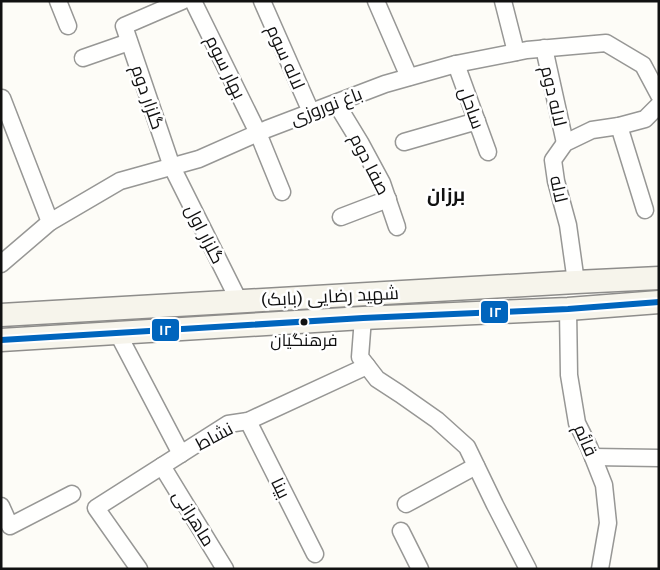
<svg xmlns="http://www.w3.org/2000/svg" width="660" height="570" viewBox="0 0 660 570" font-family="'Roboto Serif',Cairo,serif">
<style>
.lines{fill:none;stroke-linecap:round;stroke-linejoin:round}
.street-casing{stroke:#979795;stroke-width:19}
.secondary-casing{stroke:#8e8d8b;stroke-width:25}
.street{stroke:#fffffe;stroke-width:16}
.secondary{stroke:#f6f4eb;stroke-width:22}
.bus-1-casing{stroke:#fff;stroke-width:10}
.bus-1{stroke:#0065bd;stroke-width:6}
.bus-dot{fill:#111;stroke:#fff;stroke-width:2}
.labels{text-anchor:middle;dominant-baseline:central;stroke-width:5;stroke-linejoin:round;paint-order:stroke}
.bus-label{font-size:17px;fill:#111;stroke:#fff}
.street-label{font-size:18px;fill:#111;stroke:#fff}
.neighbourhood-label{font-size:19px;font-weight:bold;fill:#111;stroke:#fff}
.line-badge{stroke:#fff;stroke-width:2}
.badge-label{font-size:14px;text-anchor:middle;font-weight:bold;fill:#fff}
</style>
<rect width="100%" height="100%" fill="#fdfcf7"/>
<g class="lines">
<defs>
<g id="street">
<path d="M58,1L68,26"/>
<path d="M182,1L124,26L172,167L239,301"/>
<path d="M193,1L258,133L282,192"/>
<path d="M262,1L311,112"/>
<path d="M376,1L409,77"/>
<path d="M503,1L516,52"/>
<path d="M544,48L565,143"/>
<path d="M83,58L129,42"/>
<path d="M456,64L488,152"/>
<path d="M2,98L50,222"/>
<path d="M336,103L361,144L382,183L397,227"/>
<path d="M619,126L645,210"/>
<path d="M404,142L477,121"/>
<path d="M341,217L388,199"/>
<path d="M1,264L50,222L120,181L199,159L267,129L385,84L456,64L527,50L606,43L643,65L659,95"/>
<path d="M576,282L568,225L556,181L553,160L565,143L592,130L619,126L645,119L659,105"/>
<path d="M568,309L569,375L577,423L589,447L604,485L608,523L600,569"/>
<path d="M363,318L360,357L377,379L400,394L437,420L467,447L495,505L528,569"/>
<path d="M117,332L181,454"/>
<path d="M248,421L315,554"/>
<path d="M593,457L659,458"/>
<path d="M162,466L225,569"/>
<path d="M406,504L476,466"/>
<path d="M1,506L10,526L72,494"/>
<path d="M401,531L420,569"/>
<path d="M139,569L96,508L228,424L248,421L367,366"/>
</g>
<g id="secondary">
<path d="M1,315L576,282L659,278"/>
<path d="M1,340L363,318L568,309L659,302"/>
</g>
</defs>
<use href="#street" class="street-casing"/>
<use href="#secondary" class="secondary-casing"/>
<use href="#street" class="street"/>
<use href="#secondary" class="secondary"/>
<defs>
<path id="bus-1" d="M1,340L363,318L568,309L659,302"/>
</defs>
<use href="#bus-1" class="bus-1-casing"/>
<use href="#bus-1" class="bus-1"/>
</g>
<circle class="bus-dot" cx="304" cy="322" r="4.5"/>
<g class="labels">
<g class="bus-label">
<text x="304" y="340">فرهنگیان</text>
</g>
<g class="street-label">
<text transform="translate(286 57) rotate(66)">لاله سوم</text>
<text transform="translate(226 67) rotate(64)">بهار سوم</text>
<text transform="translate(554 96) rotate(77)">لاله دوم</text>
<text transform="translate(148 97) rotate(71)">گلزار دوم</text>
<text transform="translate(326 106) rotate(-21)">باغ نوروزی</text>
<text transform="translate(472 108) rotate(70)">ساحل</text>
<text transform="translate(370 164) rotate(63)">صفا دوم</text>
<text transform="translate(559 189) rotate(77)">لاله</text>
<text transform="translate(205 234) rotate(63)">گلزار اول</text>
<text transform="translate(330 296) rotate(-3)">شهید رضایی (بابک)</text>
<text transform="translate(214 436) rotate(-28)">نشاط</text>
<text transform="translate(586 440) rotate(67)">قائم</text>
<text transform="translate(281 488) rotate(64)">بینا</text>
<text transform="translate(194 518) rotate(58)">ماهرانی</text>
</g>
<g class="neighbourhood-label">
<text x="446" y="194">برزان</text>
</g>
</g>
<g class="line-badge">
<rect x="480" y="300" width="29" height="24" rx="5" fill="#0065bd"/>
<rect x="151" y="318" width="29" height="24" rx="5" fill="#0065bd"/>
</g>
<g class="badge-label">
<text x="495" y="317">۱۲</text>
<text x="165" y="335">۱۲</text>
</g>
<rect width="660" height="570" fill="none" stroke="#111111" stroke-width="5"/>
</svg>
